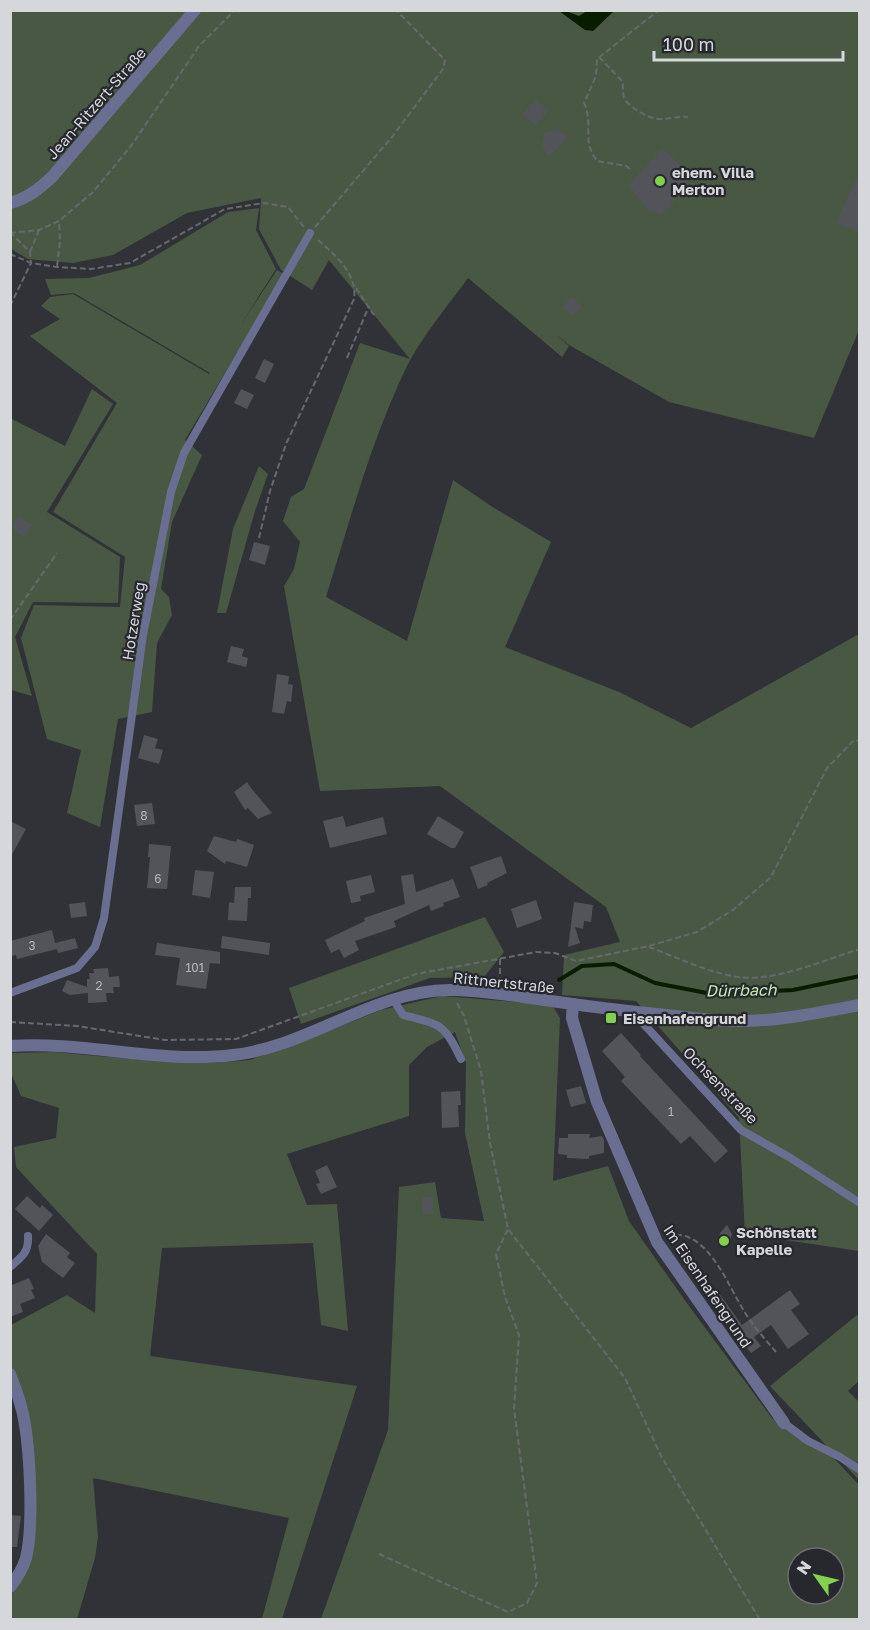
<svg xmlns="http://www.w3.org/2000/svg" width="870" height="1630" viewBox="0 0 870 1630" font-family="'Golos Text',sans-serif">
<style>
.green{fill:#495842;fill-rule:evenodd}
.water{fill:#081d00}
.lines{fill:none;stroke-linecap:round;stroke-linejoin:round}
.stream{stroke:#081d00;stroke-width:4}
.building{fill:#535459}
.path{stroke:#67686d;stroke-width:2;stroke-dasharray:6 3;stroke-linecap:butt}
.service{stroke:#6a6f92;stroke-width:8}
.minor{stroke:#6a6f92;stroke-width:12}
.tertiary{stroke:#6a6f92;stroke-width:12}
.poi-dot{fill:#81d050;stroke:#27282d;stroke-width:2}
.labels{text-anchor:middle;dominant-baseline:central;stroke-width:4.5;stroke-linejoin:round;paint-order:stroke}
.number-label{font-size:12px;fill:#b5b6ba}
.street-label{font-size:15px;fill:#d6d7da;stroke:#27282d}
.poi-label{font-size:15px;font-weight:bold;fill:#d6d7da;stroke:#27282d;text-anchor:start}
.water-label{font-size:16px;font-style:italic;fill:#c2ebad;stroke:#27282d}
</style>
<rect width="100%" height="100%" fill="#313237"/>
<g class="green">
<path d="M414,10L421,17L415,11H859V330L814,438L669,402L569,345L555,334L569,346L562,357L468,278C447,307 422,336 406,368C371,441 350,520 326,597L407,641L453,480L491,506L551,542L505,647L619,692L691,728L859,634V1251L745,1234L739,1118L636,1001L562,995L564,955L620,942L606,907L440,786L320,791L284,586L294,569L300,542L283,521L291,497L304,489L360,343L410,359L329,260L312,290L281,270L259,229L261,198L187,213L113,255L73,263L28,259L11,249V11Z"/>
<path d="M259,208L256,230L276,269L240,326L277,270L284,274L185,440L202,455L172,522L161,589L169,597L172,615L157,643L152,712L118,719L100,827L67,813L81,750L47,739L21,638L34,605L120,607L125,557L53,512L117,403L30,336L60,319L41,306L50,297L73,294L209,374L210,373L74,293L51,295L45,279L89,278L140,265L228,212Z"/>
<path d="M92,389L113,404L47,512L120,557L118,603L33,602L15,637L32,696L11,690L10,418L65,446Z"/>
<path d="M259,466L268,474L255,511L226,613H217L233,529Z"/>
<path d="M485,917L504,952L484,977L430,978L301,1024L289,988Z"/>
<path d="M442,996L552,1005L560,1018L553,1181L608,1166L629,1221L686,1302L772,1418L811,1447L831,1455L859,1485V1619H321L388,1430L399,1187L435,1182L441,1218L484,1221L465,1133L466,1063L455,1032L427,1047L409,1065V1116L287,1154L307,1205L337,1204L348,1331L321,1325L313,1243L162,1248L150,1356L357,1386L282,1619H262L289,1518L93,1478L98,1537L95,1558L77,1619L11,1620V1596L30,1561L26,1418L11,1364V1325L67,1295L95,1313L97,1254L16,1167L14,1147L56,1138L59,1108L21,1096L10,1071L11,1053L54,1052L143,1060L211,1063L250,1060L304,1041L381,1010ZM798,1558H834V1594H798Z"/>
<path d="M857,1315L860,1318L859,1381L848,1391L859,1402V1480L770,1386Z"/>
</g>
<path class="water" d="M559,11H566L579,16L587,11H614L593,31L585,30Z"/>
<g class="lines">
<path class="stream" d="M559,980L582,966L614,964L655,983L712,994L793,990L860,976"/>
</g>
<g class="building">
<path d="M536,99L549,111L535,126L522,114Z"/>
<path d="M556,130L569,135L549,157L543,148L542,142L545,133Z"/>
<path d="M663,149L692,176L672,197L674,202L660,215L655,211L650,212L628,185Z"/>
<path d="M860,171V233L836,223Z"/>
<path d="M572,297L582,306L572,316L562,307Z"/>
<path d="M264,359L274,364L265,383L255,378Z"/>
<path d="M241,389L254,395L247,409L234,403Z"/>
<path d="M18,516L32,525L25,537L14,530L15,528L12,526Z"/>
<path d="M254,542L270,546L265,565L249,560Z"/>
<path d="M231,646L244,649L242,656L248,658L246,667L227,662Z"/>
<path d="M277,674L289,676L288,684L293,685L291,702L287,701L284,714L272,712Z"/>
<path d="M144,735L158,739L155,748L163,750L159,764L138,758Z"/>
<path d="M247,782L251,788L272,813L258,819L248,808L245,810L234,792Z"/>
<path d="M152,803L155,824L137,826L134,805Z"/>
<path d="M343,816L346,827L383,817L387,834L330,848L323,821Z"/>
<path d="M438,816L464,832L455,848H451L427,834Z"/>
<path d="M10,821L26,829L10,858Z"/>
<path d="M214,836L236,842L237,839L254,845L247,867L226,861L225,864L207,851Z"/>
<path d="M149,844L171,846L167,889L147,888L150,857H148Z"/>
<path d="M501,856L507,873L487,883L488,885L478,889L470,867Z"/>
<path d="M195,870L214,872L210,898L192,895Z"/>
<path d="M413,874L416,892L453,879L460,897L443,903L444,906L431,911L429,905L394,921L396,927L355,941L359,950L344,958L339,949L331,953L325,940L365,921L364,918L405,904L401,876Z"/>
<path d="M371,875L375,892L360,896L361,901L351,903L346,881Z"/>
<path d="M235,887H251V898H248L247,921L228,920L229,902L234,903Z"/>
<path d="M536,900L542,919L517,928L511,909Z"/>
<path d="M85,902L87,916L71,918L69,904Z"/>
<path d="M574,902L593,905L591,922L584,921L583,929L575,927L580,943L568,947Z"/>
<path d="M52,930L55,943L75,938L78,948L58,953L57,949L17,959L16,955L10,956V941Z"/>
<path d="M222,936L270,943L269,955L221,948Z"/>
<path d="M157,943L220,952V964L210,963L206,989L176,985L180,958L155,955Z"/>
<path d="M108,968L109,977L119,976L120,987H113L114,993H106L107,1002L88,1003V993L70,995L62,991L67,980L87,987V979H90L89,973H94L93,969Z"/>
<path d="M621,1033L641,1055L640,1056L728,1151L715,1163L690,1136L681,1144L621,1081L625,1077L602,1051Z"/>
<path d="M581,1086L586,1103L571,1107L566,1090Z"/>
<path d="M460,1091L461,1105H458L459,1127L442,1128L441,1092Z"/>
<path d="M568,1134H590L589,1138L602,1136L604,1140V1153L589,1156V1159L567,1158V1155L558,1154L559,1138H568Z"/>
<path d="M327,1165L337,1187L321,1194L316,1184L320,1183L315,1171Z"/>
<path d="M27,1196L40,1208L42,1205L53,1215L39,1231L15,1209Z"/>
<rect x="422" y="1197" width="11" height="17"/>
<path d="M727,1225L732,1234L728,1247L717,1244L720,1233Z"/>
<path d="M46,1234L70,1253L67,1257L75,1263L63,1278L42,1262L38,1246Z"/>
<path d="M29,1278L34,1289L31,1290L35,1298L20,1304L23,1312L10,1317V1281L12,1285Z"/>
<path d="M790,1290L800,1304L791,1310L809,1334L788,1349L771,1325L754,1337L761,1346L751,1353L743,1343L742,1344L736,1336L738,1335L710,1297L718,1292L742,1325Z"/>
<path d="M10,1515L21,1516L17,1547H10Z"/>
</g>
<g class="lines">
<g class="path">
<path d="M599,57L623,82C623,89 622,95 626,101C632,108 650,120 660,119C669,119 678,116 688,117"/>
<path d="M630,169L626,166L597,161C581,140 594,124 584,103L596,76L597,59L659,10"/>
<path d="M315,227L392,137L443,69L445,60L396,10"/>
<path d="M10,233L39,230L59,221L93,192L131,146L199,46L235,10"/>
<path d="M30,252L39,230"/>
<path d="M10,254L31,263L57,267L91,269L130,263L225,209L264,203L288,207L304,227"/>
<path d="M57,266L60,241L59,221"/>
<path d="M356,288L374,315"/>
<path d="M10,306L31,263L30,252L12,234"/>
<path d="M347,358L369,306"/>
<path d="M259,538L270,491L286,444L354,299C358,274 334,254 317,239"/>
<path d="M10,620L57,553"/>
<path d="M649,947C676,957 709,973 738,977C775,982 824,960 860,949"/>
<path d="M500,959V983"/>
<path d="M457,1003L464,1016L481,1071L490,1143L508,1229L625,1378L661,1456L760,1620"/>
<path d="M10,1022L77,1026L165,1040L236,1039L416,974L536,952L555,953L576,961L649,946L697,932L733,910L771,877L827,768L854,740L860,741"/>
<path d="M667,1236C706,1225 728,1286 744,1311C753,1326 765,1339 776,1352"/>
<path d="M379,1554L508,1612L527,1603L537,1583L514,1409L519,1335L505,1297L496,1254L508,1229"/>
</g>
<g class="service">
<path d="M10,993L77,968L95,947L104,918L143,635L171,492L184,453L310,233"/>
<path d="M393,999L403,1015C441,1025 444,1023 461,1059"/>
<path d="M635,1012L640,1020L741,1130L789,1157L860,1203"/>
<path d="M10,1267C22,1257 29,1252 28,1236"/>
<path d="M784,1423L808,1441L840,1457L860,1470"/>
</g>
<g class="minor">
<path d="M10,203C28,198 39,189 52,177L195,10"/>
<path d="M573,1004L572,1018L597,1102L657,1242L784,1423"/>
<path d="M10,1374C15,1387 20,1401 23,1414C30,1448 34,1525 26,1558C23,1568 17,1578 10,1587"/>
</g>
<path class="tertiary" d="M10,1046C85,1041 159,1064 233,1055C308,1047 372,991 449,990C481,990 513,996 544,1000C584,1006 625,1011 666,1015C693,1018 720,1022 747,1021C785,1020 822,1012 860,1005"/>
</g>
<g class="poi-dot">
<circle cx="660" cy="181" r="6"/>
<rect x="605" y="1012" width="12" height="12" rx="3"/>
<circle cx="724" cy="1241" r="6"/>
</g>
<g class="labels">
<g class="number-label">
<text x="144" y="815">8</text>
<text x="158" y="878">6</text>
<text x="32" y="945">3</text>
<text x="195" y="967">101</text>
<text x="99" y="985">2</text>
<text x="671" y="1111">1</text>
</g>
<g class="street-label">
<text transform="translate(96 103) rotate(-49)">Jean-Ritzert-Straße</text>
<text transform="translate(133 621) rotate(-81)">Hotzerweg</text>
<text transform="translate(504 982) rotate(6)">Rittnertstraße</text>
<text transform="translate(721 1085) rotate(46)">Ochsenstraße</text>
<text transform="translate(708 1286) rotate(56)">Im Eisenhafengrund</text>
</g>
<g class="poi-label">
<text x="672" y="172">ehem. Villa<tspan x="672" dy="17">Merton</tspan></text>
<text x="623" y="1018">Eisenhafengrund</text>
<text x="736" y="1232">Schönstatt<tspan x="736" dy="17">Kapelle</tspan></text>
</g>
<g class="water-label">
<text transform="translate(741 990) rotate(-1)">Dürrbach</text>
</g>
</g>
<rect width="870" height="1630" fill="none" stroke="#d6d7da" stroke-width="24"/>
<g transform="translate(816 1576) rotate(304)"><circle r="28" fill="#27282d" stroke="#6d6e72" stroke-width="1.5"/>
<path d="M0-4.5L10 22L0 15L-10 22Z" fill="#81d050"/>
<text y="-9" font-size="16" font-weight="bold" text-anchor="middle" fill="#d6d7da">N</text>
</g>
<path d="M654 51v9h189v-9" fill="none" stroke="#d6d7da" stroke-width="3"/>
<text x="663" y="51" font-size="18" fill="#d6d7da" stroke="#27282d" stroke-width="4.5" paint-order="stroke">100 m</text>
</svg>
